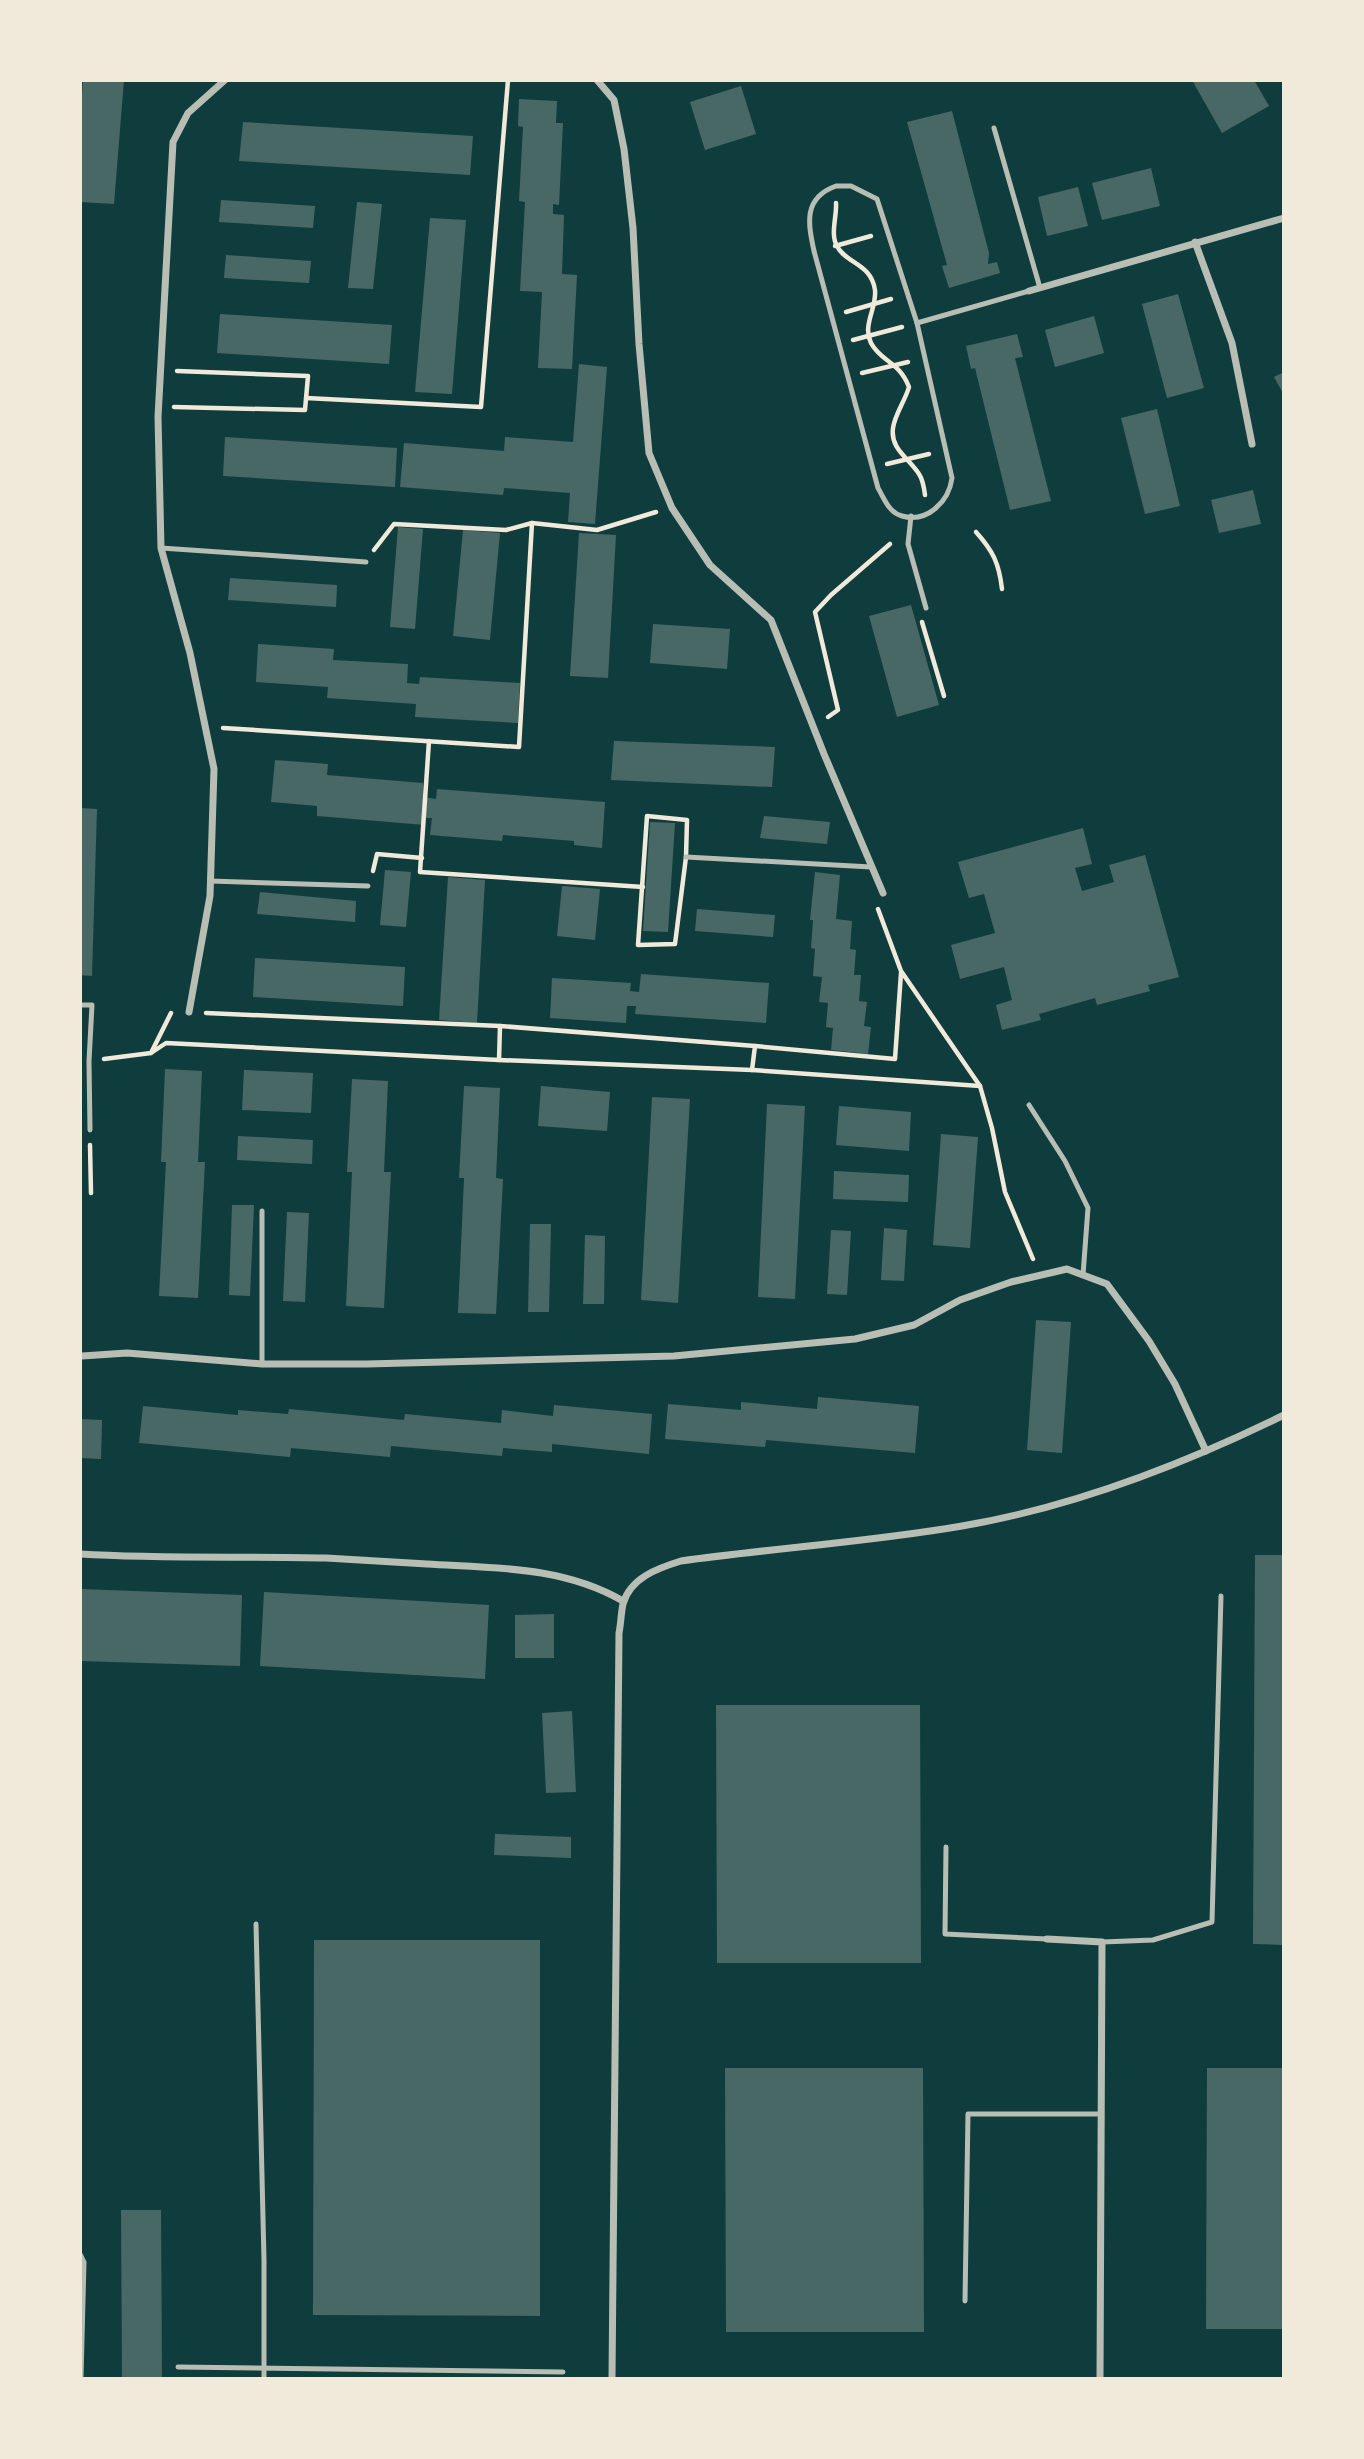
<svg xmlns="http://www.w3.org/2000/svg" width="1364" height="2459" viewBox="0 0 1364 2459" font-family="Spectral,serif">
<style>
.building{fill:#486865}
.lines{fill:none;stroke-linecap:round;stroke-linejoin:round}
.path{stroke:#f1e9da;stroke-width:4.5}
.service{stroke:#b8beb3;stroke-width:5}
.minor{stroke:#b8beb3;stroke-width:7}
</style>
<rect width="100%" height="100%" fill="#0f3d3e"/>
<g class="building">
<path d="M83,80H124L114,204L80,202V121Z"/>
<path d="M1192,80H1254L1269,106L1222,133Z"/>
<path d="M741,86L756,134L705,150L690,102Z"/>
<path d="M519,99L557,101L556,123H563L559,205L553,204V214L564,215L562,274L577,275L572,369L538,368L542,292L520,291L525,202L519,201L523,127L518,126Z"/>
<path d="M952,111L989,253L988,264L997,262L1000,273L949,288L942,266L947,265L907,122Z"/>
<path d="M243,122L473,136L470,175L239,161Z"/>
<path d="M1151,168L1160,206L1102,220L1092,183Z"/>
<path d="M1078,187L1088,226L1047,236L1038,197Z"/>
<path d="M221,200L315,206L313,228L219,222Z"/>
<path d="M357,202L382,204L373,289L348,288Z"/>
<path d="M430,218L466,220L452,394L415,392Z"/>
<path d="M226,255L311,261L309,283L224,278Z"/>
<path d="M1178,294L1204,388L1167,398L1142,304Z"/>
<path d="M220,314L392,325L389,364L217,353Z"/>
<path d="M1094,316L1104,353L1055,367L1045,330Z"/>
<path d="M1017,334L1023,357L1015,358L1051,501L1010,510L975,368L971,369L966,346Z"/>
<path d="M579,364L607,367L595,524L568,522L570,493L504,488L503,495L400,487L404,443L504,451L505,437L573,442Z"/>
<path d="M1284,372V395L1274,377Z"/>
<path d="M1157,409L1180,506L1145,514L1121,418Z"/>
<path d="M225,437L397,448L395,487L223,476Z"/>
<path d="M1253,490L1261,524L1219,533L1211,500Z"/>
<path d="M398,527L423,529L415,629L390,627Z"/>
<path d="M463,530L500,533L490,640L453,636Z"/>
<path d="M579,533L616,535L608,678L570,676Z"/>
<path d="M230,578L337,585L336,607L228,600Z"/>
<path d="M911,605L939,705L897,717L869,616Z"/>
<path d="M653,624L730,629L727,669L650,663Z"/>
<path d="M258,644L334,649L333,660L408,664L407,683L419,684L420,677L520,683L518,723L415,717L416,704L327,698L328,687L256,682Z"/>
<path d="M614,741L775,747L772,787L611,780Z"/>
<path d="M275,760L328,764L327,775L423,783V797L436,799L437,789L605,802L602,848L574,845V841L503,835L502,841L430,835L432,818H425V825L317,816V806L271,802Z"/>
<path d="M80,808L97,809L92,976L80,975Z"/>
<path d="M764,816L830,822L827,844L760,838Z"/>
<path d="M650,822L675,823L668,932L643,931Z"/>
<path d="M1083,828L1092,864L1075,868L1082,891L1114,882L1109,865L1145,855L1179,977L1148,985L1150,991L1097,1005L1095,998L1039,1014L1041,1020L1002,1030L996,1005L1012,1000L1004,967L960,979L951,945L995,933L984,894L969,898L958,862Z"/>
<path d="M385,870L411,872L406,927L380,925Z"/>
<path d="M815,872L840,875L836,919L852,921L850,949L856,950L854,975H861L859,1001L867,1002L864,1026L871,1027L868,1054L831,1050L833,1028L826,1027L828,1003L819,1002L822,977L813,976L815,949L811,948L813,920H810Z"/>
<path d="M448,877L485,880L477,1023L439,1020Z"/>
<path d="M562,886L600,889L595,940L557,936Z"/>
<path d="M260,892L356,901L355,922L257,914Z"/>
<path d="M697,909L775,915L773,937L695,931Z"/>
<path d="M255,958L405,967L403,1006L253,997Z"/>
<path d="M641,974L769,983L766,1023L635,1014L636,1006H627L626,1023L550,1018L552,978L631,983L630,991L639,992Z"/>
<path d="M165,1069L202,1071L198,1162H205L198,1298L159,1296L166,1162H161Z"/>
<path d="M244,1070L313,1073L311,1113L242,1110Z"/>
<path d="M352,1079L388,1081L384,1172H391L384,1308L346,1306L352,1172H347Z"/>
<path d="M464,1086L500,1088L496,1178L503,1179L496,1314L458,1313L464,1178H459Z"/>
<path d="M541,1086L610,1092L607,1131L538,1126Z"/>
<path d="M652,1097L690,1099L678,1303L641,1300Z"/>
<path d="M767,1104L805,1106L795,1299L758,1297Z"/>
<path d="M839,1106L911,1112L909,1151L836,1145Z"/>
<path d="M941,1134L978,1137L970,1248L933,1245Z"/>
<path d="M238,1136L313,1140L312,1164L237,1160Z"/>
<path d="M834,1171L909,1175L908,1202L833,1199Z"/>
<path d="M232,1205H254L250,1296L229,1295Z"/>
<path d="M287,1212L309,1213L305,1302L283,1301Z"/>
<path d="M530,1224H551L549,1312H528Z"/>
<path d="M884,1228L907,1230L904,1281L881,1280Z"/>
<path d="M831,1230L851,1231L847,1295L827,1294Z"/>
<path d="M585,1235L605,1236L604,1304H583Z"/>
<path d="M1036,1320L1071,1322L1062,1453L1027,1450Z"/>
<path d="M818,1397L919,1406L915,1453L766,1440L765,1447L665,1439L668,1404L741,1410V1402L817,1409Z"/>
<path d="M554,1405L652,1414L649,1454L552,1444V1452L503,1448L502,1456L391,1446L390,1457L291,1448L290,1457L139,1443L143,1406L238,1415V1410L288,1414L289,1409L404,1420L405,1414L501,1423L502,1410L553,1416Z"/>
<path d="M80,1419L102,1420L101,1459L80,1458Z"/>
<path d="M1255,1555H1284V1945L1253,1944Z"/>
<path d="M80,1589L242,1595L240,1666L80,1661Z"/>
<path d="M264,1592L489,1605L485,1679L260,1666Z"/>
<path d="M554,1614V1658H515V1615Z"/>
<path d="M716,1705H920L921,1963H717Z"/>
<path d="M572,1711L576,1792L546,1793L542,1713Z"/>
<path d="M495,1834L571,1837V1858L494,1855Z"/>
<path d="M314,1940H540V2316L313,2315Z"/>
<path d="M725,2068H923L924,2332H726Z"/>
<path d="M1207,2068H1284V2329H1206Z"/>
<path d="M121,2210H161L162,2378H122Z"/>
</g>
<g class="lines">
<g class="path">
<path d="M836,203C837,216 830,234 837,246C846,264 871,263 875,290C877,308 862,325 871,343C881,362 899,361 909,387C905,401 895,414 893,428C890,449 909,458 919,474C923,480 924,487 925,495"/>
<path d="M835,246L871,236"/>
<path d="M846,312L891,299"/>
<path d="M853,340L902,327"/>
<path d="M862,373L908,362"/>
<path d="M306,398L481,407L508,80"/>
<path d="M174,407L305,410L308,376L177,371"/>
<path d="M887,464L929,454"/>
<path d="M976,532C993,551 999,563 1002,589"/>
<path d="M374,550L394,524L506,530L532,523L597,530L656,512"/>
<path d="M922,622L944,696"/>
<path d="M828,717L838,710L815,612L831,595L890,544"/>
<path d="M223,728L519,747L532,523"/>
<path d="M429,741L420,872L643,887"/>
<path d="M647,816L687,820L686,857L675,944L638,945Z"/>
<path d="M373,871L377,854L422,858"/>
<path d="M878,909L901,971L980,1086L992,1128L1005,1192L1033,1259"/>
<path d="M206,1013L500,1026L755,1046L752,1070"/>
<path d="M755,1046L895,1059L901,973"/>
<path d="M151,1053L166,1043L499,1060L752,1070L980,1086"/>
<path d="M104,1059L151,1053L171,1013"/>
<path d="M499,1060L500,1026"/>
<path d="M90,1145L91,1193"/>
</g>
<g class="service">
<path d="M994,128L1040,288"/>
<path d="M836,186H851L877,199L917,323L952,478C949,501 928,523 902,516C889,513 884,498 878,488L814,251C808,223 803,198 836,186Z"/>
<path d="M917,323L1029,291"/>
<path d="M911,516L908,544L926,608"/>
<path d="M161,548L366,562"/>
<path d="M686,857L871,867"/>
<path d="M210,881L368,886"/>
<path d="M80,1005H92L89,1061L90,1130"/>
<path d="M1029,1105L1065,1161L1088,1208L1083,1275"/>
<path d="M262,1364V1211"/>
<path d="M946,1847L945,1934L1047,1939"/>
<path d="M256,1924L264,2260V2378"/>
<path d="M1102,1942L1153,1940L1212,1922L1221,1596"/>
<path d="M80,2254L84,2262L81,2378"/>
<path d="M965,2301L968,2114H1101"/>
<path d="M178,2367L563,2372"/>
</g>
<g class="minor">
<path d="M597,80L614,100L624,149L633,228L639,344L649,453L672,508L710,565L771,620L824,754L883,893"/>
<path d="M1195,242L1232,343L1252,444"/>
<path d="M1029,291L1284,218"/>
<path d="M189,1012L210,896L214,769L190,653L161,548L158,417L173,142L188,113L225,80"/>
<path d="M82,1356L127,1353L262,1364H367L674,1356L855,1339L914,1325L960,1300L1011,1282L1067,1269L1107,1284L1149,1341L1175,1384L1206,1451"/>
<path d="M80,1554C162,1559 244,1556 326,1558C359,1560 393,1562 427,1564C494,1568 563,1566 623,1601"/>
<path d="M1047,1939L1102,1942L1100,2378"/>
<path d="M612,2378L619,1633C621,1623 621,1613 623,1604C630,1578 658,1568 681,1561C774,1548 869,1542 962,1526C1074,1507 1182,1465 1284,1415"/>
</g>
</g>
<rect width="1364" height="2459" fill="none" stroke="#f1e9da" stroke-width="164"/>
</svg>
